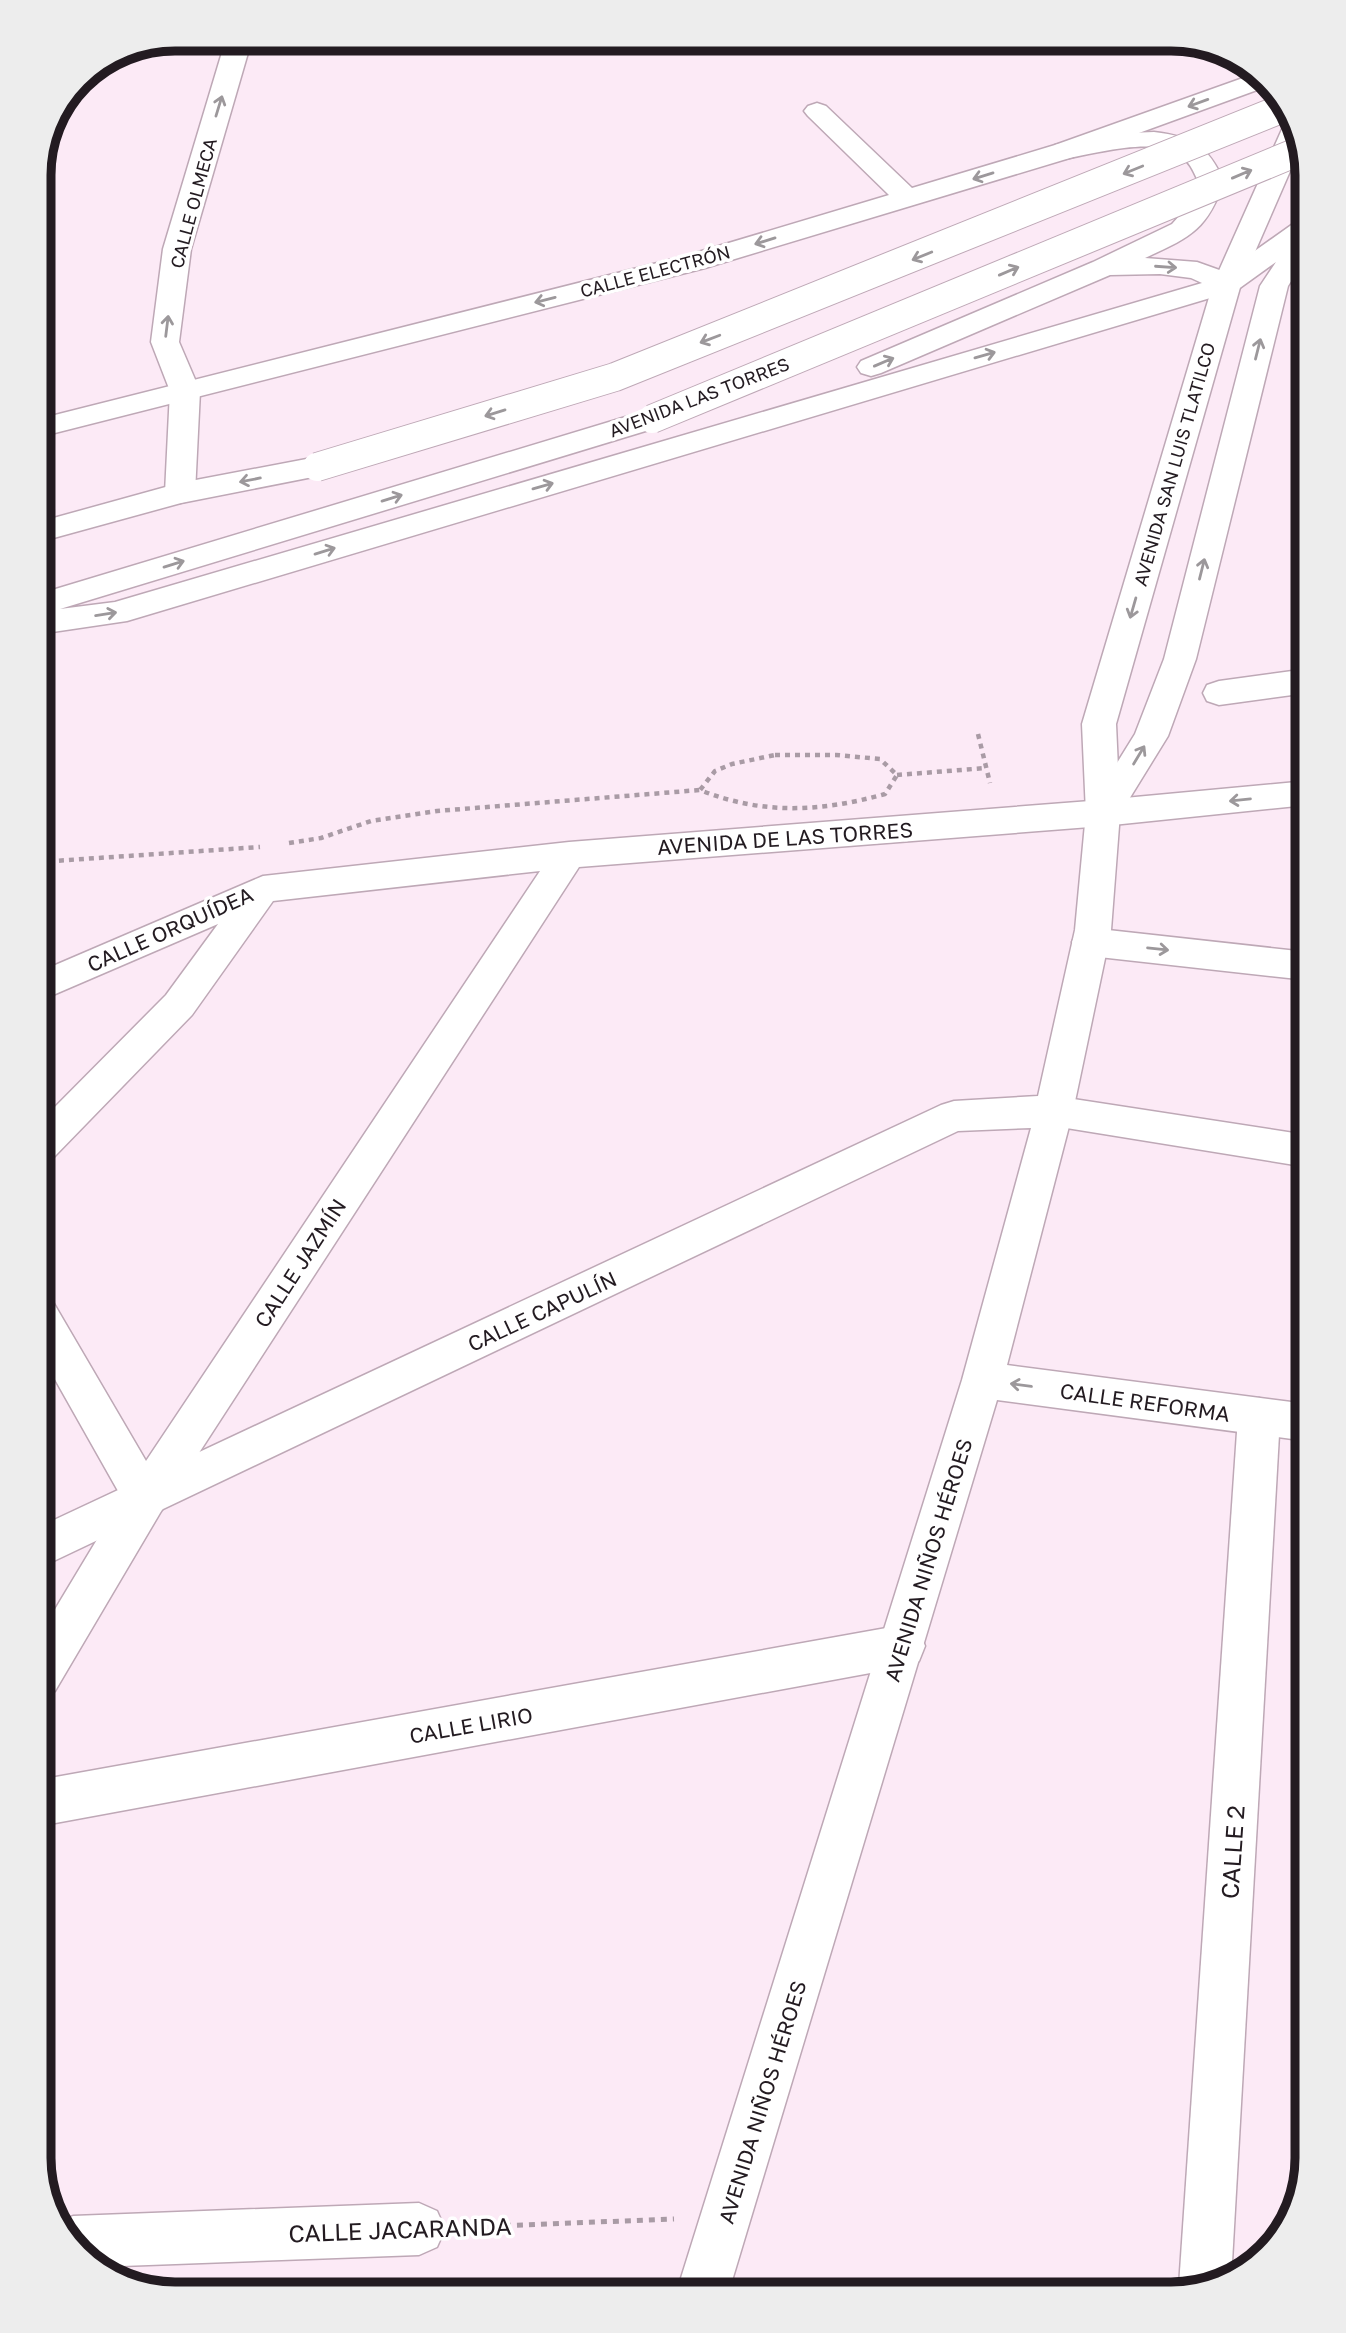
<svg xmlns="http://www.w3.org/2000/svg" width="1346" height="2333" viewBox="0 0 1346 2333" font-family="'Golos Text',sans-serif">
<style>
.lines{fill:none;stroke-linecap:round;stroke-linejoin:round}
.street-casing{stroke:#bea8b6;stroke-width:3}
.secondary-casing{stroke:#bea8b6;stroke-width:3}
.highway-casing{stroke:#bea8b6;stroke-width:3}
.path-far1{stroke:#a99ba5;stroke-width:4.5;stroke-dasharray:5 5;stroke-linecap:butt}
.path{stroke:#a99ba5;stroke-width:5;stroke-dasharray:6 6;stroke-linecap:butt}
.street{fill:#fff;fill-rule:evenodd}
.secondary{fill:#fff;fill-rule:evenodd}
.highway{fill:#fff;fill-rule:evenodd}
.highway-bridge-casing{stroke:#bea8b6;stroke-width:30;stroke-linecap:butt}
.highway-bridge{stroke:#fff;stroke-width:28}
.oneway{stroke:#9c989b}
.labels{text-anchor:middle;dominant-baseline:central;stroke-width:7;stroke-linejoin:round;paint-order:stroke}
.far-street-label{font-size:18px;fill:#231b21;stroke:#fff}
.street-label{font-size:21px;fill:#231b21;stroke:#fff}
.near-street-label{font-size:24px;fill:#231b21;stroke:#fff}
.rim{fill:none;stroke:#231b21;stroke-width:9}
</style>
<rect width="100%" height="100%" fill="#fceaf6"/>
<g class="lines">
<defs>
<g id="street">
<path d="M1257,73L1268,86L1073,157L705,268L39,437V419L685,256L889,195L808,116L804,111L808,106L817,103L826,106L912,188L1055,145Z"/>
<path d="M1307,669V693L1219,705L1207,701L1203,693L1207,685L1219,681Z"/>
<path d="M1307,781V805L1103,826L579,867L160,1513L55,1691L39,1697V1636L122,1498L39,1351V1297L53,1302L146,1461L540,871L273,901L192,1015L53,1158L39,1163V1123L166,995L218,924L39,1001V972L263,876L569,842L1103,800Z"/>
<path d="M1090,928L1307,952V980L1090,956L1077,952L1072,942L1077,932Z"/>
<path d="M1054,1096L1307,1135V1167L1054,1126L1041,1122L1035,1111L1041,1100Z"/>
<path d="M1259,1398L1274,1404L1280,1417L1231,2280L1182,2292L1179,2286L1238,1417L1244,1404Z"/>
<path d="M903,1625L919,1631L925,1646L919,1661L903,1667L39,1826V1780Z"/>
<path d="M419,2203L437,2211L445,2229L437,2247L419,2255L95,2267L57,2223L73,2216Z"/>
</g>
<g id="secondary">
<path d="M226,39H252L191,249L179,342L200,391L195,493L191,500L180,503L169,500L165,493L170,391L151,342L163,249Z"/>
<path d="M1295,120L1301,146L1241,284L1116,724L1120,813L1111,930L1073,1111L1007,1365L1307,1404V1441L997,1400L728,2294H676L962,1380L1031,1128L958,1131L39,1568V1527L941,1105L954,1101L1038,1096L1075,930L1086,813L1082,724L1213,284L1283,127L1287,121Z"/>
</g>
<g id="highway">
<path d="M1154,132C1194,137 1207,145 1224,181C1207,231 1190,237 1145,258L1197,262L1225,272L1297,221L1307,219V256L1288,286L1196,659L1168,736L1115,822L1103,826L1091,822L1086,813L1135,734L1164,659L1260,286L1276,262L1237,290L127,621L39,634V594L642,412L652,410L662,412L667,419L662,426L60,609L115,602L1202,283L1191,278L1160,274L1110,275L881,373L871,376L861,373L857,367L861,361L1093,262L1172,224L1189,205L1198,181C1193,170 1189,161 1179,154C1153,137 1093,154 1064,159L1055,157L1051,151L1055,145C1087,137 1121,133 1154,132Z"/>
<path d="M317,457L328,460L332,467L328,474L181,503L39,542V522L180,483Z"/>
</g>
</defs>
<use href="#street" class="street-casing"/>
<use href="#secondary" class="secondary-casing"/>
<use href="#highway" class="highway-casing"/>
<g class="path-far1">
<path d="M978,734L990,783"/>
<path d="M775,755H836L880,759L897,775L885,794C821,812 762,815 700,790L715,771L732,764Z"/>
<path d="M897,775L986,768"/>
<path d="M289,843L321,838L371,821L437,811L700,790"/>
<path d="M39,862L260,847"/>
</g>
<path class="path" d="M469,2227L674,2219"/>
<use href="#street" class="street"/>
<use href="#secondary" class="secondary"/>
<use href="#highway" class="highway"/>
<defs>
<g id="highway-bridge">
<path d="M652,419L1302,150"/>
<path d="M317,467L615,377L1286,107"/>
</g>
</defs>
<use href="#highway-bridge" class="highway-bridge-casing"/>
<use href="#highway-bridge" class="highway-bridge"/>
</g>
<defs><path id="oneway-shaft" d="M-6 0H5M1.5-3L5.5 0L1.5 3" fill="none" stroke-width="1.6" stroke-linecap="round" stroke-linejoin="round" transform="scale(1.75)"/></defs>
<g class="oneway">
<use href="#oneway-shaft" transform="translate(1198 103) rotate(160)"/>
<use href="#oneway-shaft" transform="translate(219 106) rotate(-73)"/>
<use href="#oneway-shaft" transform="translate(1133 170) rotate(158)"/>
<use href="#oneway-shaft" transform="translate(1242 174) rotate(-23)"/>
<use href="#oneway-shaft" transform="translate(983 176) rotate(163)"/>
<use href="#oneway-shaft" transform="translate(765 241) rotate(163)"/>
<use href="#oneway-shaft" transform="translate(922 256) rotate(158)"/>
<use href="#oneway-shaft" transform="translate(1166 267) rotate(4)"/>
<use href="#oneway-shaft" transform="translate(1009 271) rotate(-23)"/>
<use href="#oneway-shaft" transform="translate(545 300) rotate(166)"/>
<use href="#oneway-shaft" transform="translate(167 326) rotate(-83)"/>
<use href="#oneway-shaft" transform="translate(710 339) rotate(159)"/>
<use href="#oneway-shaft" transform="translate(1258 349) rotate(-76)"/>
<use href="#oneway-shaft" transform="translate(985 355) rotate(-16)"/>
<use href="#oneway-shaft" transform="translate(884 362) rotate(-23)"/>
<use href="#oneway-shaft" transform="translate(495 413) rotate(163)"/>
<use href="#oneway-shaft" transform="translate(250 480) rotate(169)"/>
<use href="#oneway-shaft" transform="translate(543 486) rotate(-16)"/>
<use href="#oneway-shaft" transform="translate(392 498) rotate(-17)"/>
<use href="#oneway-shaft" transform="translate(325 551) rotate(-17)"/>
<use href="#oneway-shaft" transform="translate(174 564) rotate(-17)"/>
<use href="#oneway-shaft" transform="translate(1202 569) rotate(-76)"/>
<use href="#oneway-shaft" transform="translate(1133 608) rotate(106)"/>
<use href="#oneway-shaft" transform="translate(106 614) rotate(-9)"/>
<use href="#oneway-shaft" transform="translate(1139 755) rotate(-59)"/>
<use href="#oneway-shaft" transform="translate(1240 800) rotate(174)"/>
<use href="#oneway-shaft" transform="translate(1158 949) rotate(6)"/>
<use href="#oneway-shaft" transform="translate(1021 1385) rotate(-172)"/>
</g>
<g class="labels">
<g class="far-street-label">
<text transform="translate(193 203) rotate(-75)">CALLE OLMECA</text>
<text transform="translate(655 271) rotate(-15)">CALLE ELECTRÓN</text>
<text transform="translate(699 397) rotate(-21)">AVENIDA LAS TORRES</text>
<text transform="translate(1174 464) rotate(-74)">AVENIDA SAN LUIS TLATILCO</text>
</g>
<g class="street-label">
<text transform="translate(785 838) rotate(-4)">AVENIDA DE LAS TORRES</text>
<text transform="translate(170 929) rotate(-24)">CALLE ORQUÍDEA</text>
<text transform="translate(300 1263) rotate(-57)">CALLE JAZMÍN</text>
<text transform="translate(542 1311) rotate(-25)">CALLE CAPULÍN</text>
<text transform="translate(1145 1402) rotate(8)">CALLE REFORMA</text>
<text transform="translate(928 1560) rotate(-73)">AVENIDA NIÑOS HÉROES</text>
<text transform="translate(471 1725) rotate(-10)">CALLE LIRIO</text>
<text transform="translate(762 2102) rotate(-73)">AVENIDA NIÑOS HÉROES</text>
</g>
<g class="near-street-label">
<text transform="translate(1232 1852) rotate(-86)">CALLE 2</text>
<text transform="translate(400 2229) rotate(-2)">CALLE JACARANDA</text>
</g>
</g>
<path d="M0 0H1346V2333H0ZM175 51H1171A124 124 0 0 1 1295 175V2158A124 124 0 0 1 1171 2282H175A124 124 0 0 1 51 2158V175A124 124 0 0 1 175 51Z" fill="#ededed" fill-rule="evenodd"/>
<path class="rim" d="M175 51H1171A124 124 0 0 1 1295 175V2158A124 124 0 0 1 1171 2282H175A124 124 0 0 1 51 2158V175A124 124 0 0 1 175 51Z"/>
</svg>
